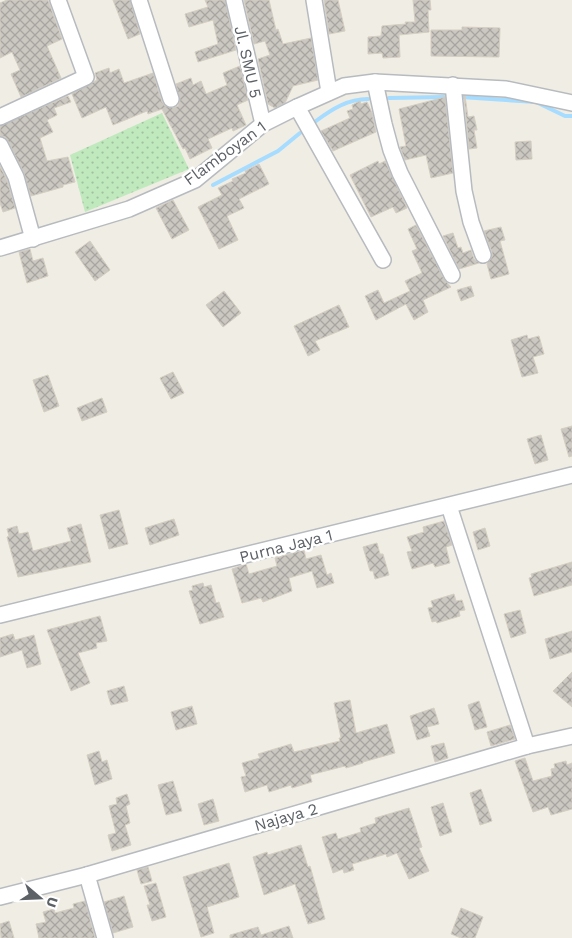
<svg xmlns="http://www.w3.org/2000/svg" width="572" height="938" viewBox="0 0 572 938" font-family="'Work Sans',sans-serif">
<style>
.grass{fill:url(#grass-dots)}
.lines{fill:none;stroke-linecap:round;stroke-linejoin:round}
.stream{stroke:#a5dcff;stroke-width:4}
.building{fill:url(#building-cross-hatch);stroke:#d5cec2}
.minor-casing{stroke:#b7bbbf;stroke-width:18}
.minor{stroke:#fff;stroke-width:15}
.labels{text-anchor:middle;dominant-baseline:central;stroke-width:5;stroke-linejoin:round;paint-order:stroke}
.street-label{font-size:16px;fill:#5c6166;stroke:#fff}
</style>
<defs>
<pattern id="grass-dots" width="8" height="8" patternUnits="userSpaceOnUse" patternTransform="scale(1.25)"><rect width="8" height="8" fill="#c0eabe"/><path d="M2 2h.1M6 6h.1" fill="none" stroke="#9fc19e" stroke-width="1.8" stroke-linecap="round"/></pattern>
<pattern id="building-cross-hatch" width="8" height="8" patternUnits="userSpaceOnUse" patternTransform="scale(1.25)"><rect width="8" height="8" fill="#cbc7c1"/><path d="M0 0l8 8M0 8l8-8" fill="none" stroke="#a8a5a1"/></pattern>
</defs>
<rect width="100%" height="100%" fill="#f0ede4"/>
<path class="grass" d="M162,113L189,169L85,212L70,155Z"/>
<g class="lines">
<g class="stream">
<path d="M461,97L536,102L565,116H572"/>
<path d="M389,98L444,97"/>
<path d="M316,121C332,109 348,99 368,99"/>
<path d="M213,185L278,151L300,133"/>
</g>
</g>
<g class="building">
<path d="M7,0H48L62,39L47,46L61,78L21,97L11,74L20,70L12,52L0,58V3Z"/>
<path d="M113,0H130L140,34L128,39Z"/>
<path d="M205,0H225L236,50L198,62L195,52L218,44L213,20L189,27L185,14L208,7Z"/>
<path d="M244,0H269L276,30L278,29L283,44L311,38L318,80L293,86L285,103L275,108L268,104L258,59L270,55L265,41L254,44Z"/>
<path d="M324,0H338L345,31L329,34Z"/>
<path d="M413,0H430L431,10H428L429,32L399,35L400,57L383,58L382,53L368,54V37L381,36L382,26L406,24L405,22H415Z"/>
<path d="M462,27L500,28L499,57L431,56V30H462Z"/>
<path d="M240,66L248,100L237,105L246,125L233,131L232,128L208,139L212,148L190,159L185,148L183,149L162,109L148,114L147,111L113,125L106,107L82,118L72,94L97,80L95,73L109,68L110,73L119,69L124,83L153,73L162,102L165,106L173,108L178,106L180,100L176,84L191,78L193,85L201,81L206,94L227,85L223,73Z"/>
<path d="M68,96L71,102L54,108L57,115L47,120L53,132L40,138L47,161L68,157L75,182L63,185V187L31,196L24,173L8,141L5,137L0,136V126Z"/>
<path d="M464,96H465L468,117L474,116L477,130H474L477,148L469,149Z"/>
<path d="M445,97L453,173L431,178L426,155L405,160L400,147L406,146L399,109Z"/>
<path d="M360,101L361,104L367,102L372,113L376,132L333,151L321,131L350,118L347,111L353,109L352,105Z"/>
<path d="M531,141L532,159L516,160L515,142Z"/>
<path d="M378,161L379,164L385,161L407,208L396,213L393,207L371,217L350,175Z"/>
<path d="M259,164L269,184L239,199L244,208L227,216L238,240L219,249L198,207L222,195L218,188L233,181L232,179L246,173L245,171Z"/>
<path d="M0,166L7,180L15,208L3,212L0,203Z"/>
<path d="M173,200L189,230L172,239L156,208Z"/>
<path d="M416,225L444,279L451,287L423,300L428,312L414,320L406,304L376,320L365,296L378,290L384,303L410,291L405,281L422,273L412,251L417,249L408,229Z"/>
<path d="M501,227L505,240L500,241L509,274L491,279L487,264L492,257V252L484,231Z"/>
<path d="M453,233L458,248L461,247L463,253L471,250L474,259L479,263L459,269L443,236Z"/>
<path d="M90,241L110,270L95,281L75,252Z"/>
<path d="M30,249L33,261L43,258L48,276L27,283L19,252Z"/>
<path d="M471,286L474,296L461,301L457,290Z"/>
<path d="M224,291L241,313L223,327L206,305Z"/>
<path d="M339,305L349,327L315,341L320,350L308,356L294,326Z"/>
<path d="M527,335L528,339L539,336L544,354L533,357L538,373L522,377L511,340Z"/>
<path d="M173,372L184,393L171,399L160,378Z"/>
<path d="M48,375L59,406L44,412L33,380Z"/>
<path d="M102,398L107,412L82,421L77,408Z"/>
<path d="M572,426V456L569,457L561,429Z"/>
<path d="M541,435L548,460L535,464L527,439Z"/>
<path d="M119,510L128,544L109,549L100,515Z"/>
<path d="M174,519L179,535L150,545L145,528Z"/>
<path d="M444,521L452,545L446,547L450,563L435,567L433,563L412,569L407,552L412,551L407,537L424,532L423,527Z"/>
<path d="M81,524L91,562L18,577L7,537L9,536L7,529L17,526L19,534L28,532L33,551L71,541L67,528Z"/>
<path d="M485,528L490,546L478,550L473,532Z"/>
<path d="M377,543L380,554H383L389,575L375,579L373,571H370L363,547Z"/>
<path d="M304,550L306,559L321,555L327,575L331,573L334,583L317,588L312,571L289,578L292,591L263,602L261,598L242,603L232,569L246,564L249,574L277,566L275,558Z"/>
<path d="M572,562V585L534,596L529,578L532,577L531,574Z"/>
<path d="M203,583L204,587L211,585L216,603L219,602L224,617L200,624L189,591L193,590L192,586Z"/>
<path d="M454,594L456,601L462,600L465,610L459,611L460,616L437,623L436,621L432,622L428,608L433,607L431,601Z"/>
<path d="M520,610L526,633L511,638L504,614Z"/>
<path d="M100,616L107,641L96,643L97,648L78,653L90,683L71,691L47,630Z"/>
<path d="M572,631V652L550,659L545,639Z"/>
<path d="M13,634L15,640L34,635L41,664L27,668L22,650L0,657V638Z"/>
<path d="M572,672V707L553,691Z"/>
<path d="M124,686L128,701L111,705L107,691Z"/>
<path d="M350,700L356,733L387,724L395,753L363,762V763L346,768L345,766L310,775L312,782L292,788L291,785L269,792L267,785L245,792L241,777L246,776L242,763L260,758L258,754L291,744L294,752L340,741L339,738H341L334,703Z"/>
<path d="M479,701L487,727L475,730L468,705Z"/>
<path d="M192,706L197,724L176,730L171,712Z"/>
<path d="M434,708L439,724L427,727L430,736L417,740L410,716Z"/>
<path d="M510,725L515,739L491,746L487,732Z"/>
<path d="M444,743L448,758L435,762L431,746Z"/>
<path d="M99,751L102,762L107,760L112,779L95,785L87,755Z"/>
<path d="M525,758L533,781L552,776L551,769L555,768L554,764L566,761L567,765L572,763V809L551,815L548,807L533,812L515,761Z"/>
<path d="M173,781L182,811L166,815L158,785Z"/>
<path d="M481,789L492,821L480,825L470,793Z"/>
<path d="M127,794L130,804L126,806L130,823L125,825L131,845L112,851L108,835L116,833L109,806L117,804L116,798Z"/>
<path d="M213,799L219,821L204,825L198,804Z"/>
<path d="M443,803L452,832L440,836L431,807Z"/>
<path d="M409,808L422,847L419,848L429,871L409,879L397,853L387,857L386,854L352,864L354,870L344,873L343,869L333,873L322,837L336,833L338,839L361,832L360,828L376,823L375,818Z"/>
<path d="M301,845L308,867L310,866L325,919L308,924L295,884L264,895L253,857L267,852L268,855Z"/>
<path d="M229,863L239,897L207,907L214,933L201,937L183,877Z"/>
<path d="M148,867L152,881L141,884L137,870Z"/>
<path d="M156,883L166,917L152,921L147,905H150L144,886Z"/>
<path d="M124,896L133,927L113,933L104,902Z"/>
<path d="M85,901L95,938H39L36,924L46,922L43,912L54,909L55,913L74,908L73,904Z"/>
<path d="M461,908L483,917L475,938H461L451,934Z"/>
<path d="M9,921L14,938H1L0,924Z"/>
<path d="M289,926L293,938H230V935L258,927L261,935Z"/>
</g>
<g class="lines">
<defs>
<g id="minor">
<path d="M139,0L171,99"/>
<path d="M234,0L263,124"/>
<path d="M314,0L329,92"/>
<path d="M375,82L384,124L391,150L400,173L452,275"/>
<path d="M453,85L464,191L471,222L483,255"/>
<path d="M297,107L383,260"/>
<path d="M0,117L86,77L58,0"/>
<path d="M0,145L16,177L33,239"/>
<path d="M0,248L129,209L195,180L263,124L297,107L344,86L375,82L506,89L572,103"/>
<path d="M449,506L527,746"/>
<path d="M0,615L572,475"/>
<path d="M87,875L105,938"/>
<path d="M0,897L87,875L527,746L572,736"/>
</g>
</defs>
<use href="#minor" class="minor-casing"/>
<use href="#minor" class="minor"/>
</g>
<g class="labels">
<g class="street-label">
<text transform="translate(248 62) rotate(77)">Jl. SMU 5</text>
<text transform="translate(225 153) rotate(-36)">Flamboyan 1</text>
<text transform="translate(286 546) rotate(-14)">Purna Jaya 1</text>
<text transform="translate(286 817) rotate(-16)">Najaya 2</text>
</g>
</g>
<g transform="translate(40 898) rotate(109)" stroke="#ffffff" stroke-width="4" paint-order="stroke">
<path d="M0-4L9 19L0 12L-9 19Z" fill="#5c6166"/>
<text y="-8" font-size="14" font-weight="bold" text-anchor="middle" fill="#5c6166">U</text>
</g>
</svg>
